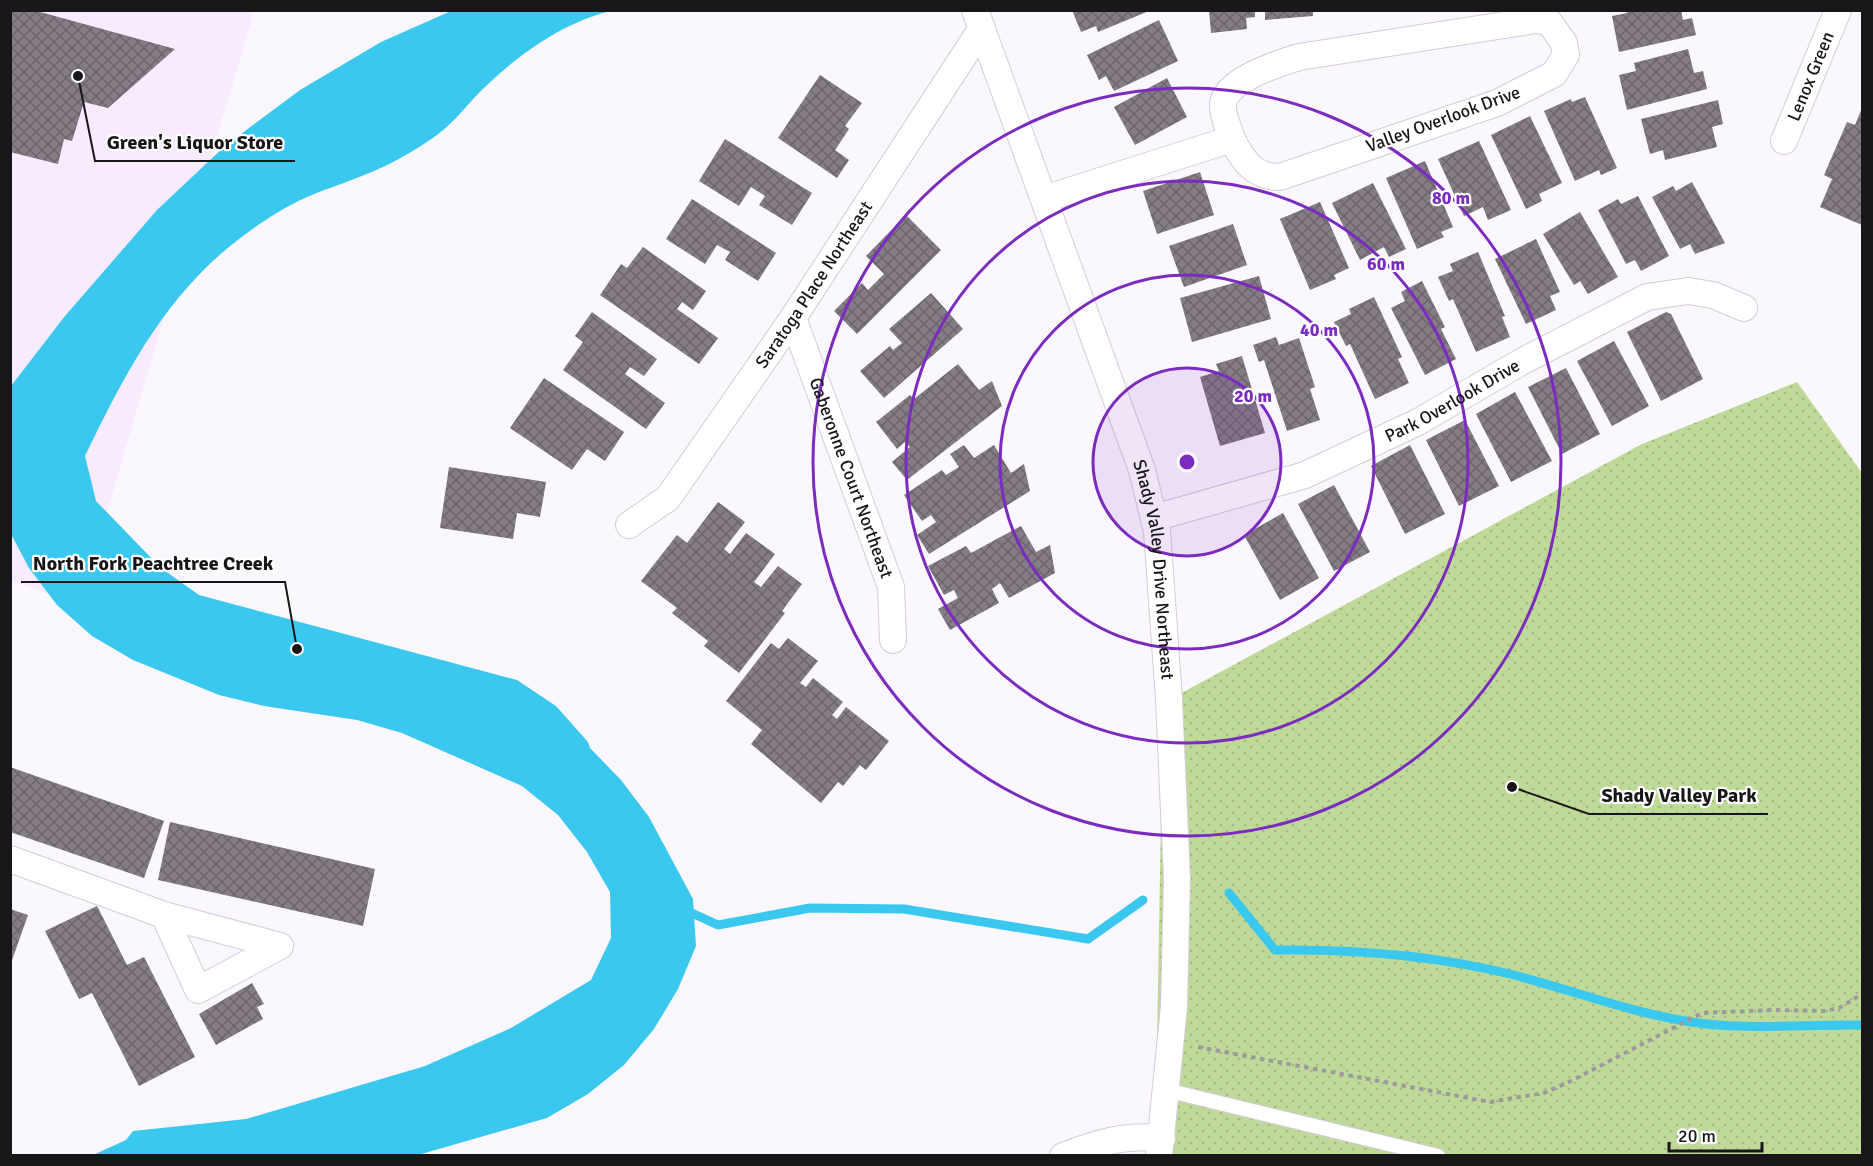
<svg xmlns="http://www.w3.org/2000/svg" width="1873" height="1166" viewBox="0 0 1873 1166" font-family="Signika,sans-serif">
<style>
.built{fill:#f8ebfe}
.park{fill:url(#park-dots)}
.water{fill:#3ac8ef}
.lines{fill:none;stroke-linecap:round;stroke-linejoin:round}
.stream{stroke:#3ac8ef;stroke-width:9}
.building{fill:url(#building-cross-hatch)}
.lane-casing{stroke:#d4ccd8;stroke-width:16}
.street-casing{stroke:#d4ccd8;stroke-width:28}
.path{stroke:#9d9a9f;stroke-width:4;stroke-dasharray:4.5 4.5;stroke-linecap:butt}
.lane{stroke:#fff;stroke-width:14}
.street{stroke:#fff;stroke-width:26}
.ring{fill:none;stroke:#7b2cbf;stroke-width:3}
.labels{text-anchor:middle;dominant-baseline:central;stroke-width:4.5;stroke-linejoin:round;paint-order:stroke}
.street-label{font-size:18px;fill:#19161a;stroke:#fff}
.centre{fill:#7b2cbf;stroke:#fff;stroke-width:3}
.ring-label{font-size:18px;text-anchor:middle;font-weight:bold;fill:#7b2cbf;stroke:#fff;stroke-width:4.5;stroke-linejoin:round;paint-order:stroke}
.leader{fill:none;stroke:#19161a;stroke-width:2}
.callout-dot{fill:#19161a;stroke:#fff;stroke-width:2}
.callout-label{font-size:20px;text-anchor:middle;font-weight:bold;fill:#19161a;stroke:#fff;stroke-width:4.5;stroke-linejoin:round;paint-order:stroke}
</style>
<defs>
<pattern id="park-dots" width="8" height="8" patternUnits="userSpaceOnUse" patternTransform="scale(1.5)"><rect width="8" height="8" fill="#bfda98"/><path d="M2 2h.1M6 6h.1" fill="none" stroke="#a4ba82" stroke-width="1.8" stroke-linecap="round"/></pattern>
<pattern id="building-cross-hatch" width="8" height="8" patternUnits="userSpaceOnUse" patternTransform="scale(1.5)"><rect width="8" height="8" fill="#857c86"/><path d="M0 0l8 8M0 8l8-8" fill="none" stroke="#6c656d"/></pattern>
</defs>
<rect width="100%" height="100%" fill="#fbf7fe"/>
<path class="built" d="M11,11H254L80,604L11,581Z"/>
<path class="park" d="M1797,382L1862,473V1155L1155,1156L1163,703L1642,444Z"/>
<path class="water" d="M451,11H611C564,22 519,54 485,87C468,103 456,121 437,135C417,149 397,161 374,171C345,184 315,191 287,207C181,267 136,351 85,456L96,501L161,568L199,595L517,680L556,706L588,742L590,748L621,780L649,817L693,899L696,946L678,989L654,1029L624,1065L588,1094L547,1118L418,1155H93L126,1140L133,1131L246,1119L425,1066L511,1028L591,980L611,938L610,892L587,852L558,815L522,786L402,733L357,720L264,706L219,695L133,660L92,636L57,605L29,568L11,534V386L65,316L157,210L225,146L300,90L381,42Z"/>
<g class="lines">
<g class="stream">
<path d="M1229,893L1275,950C1354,949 1433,955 1510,974C1569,989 1625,1011 1685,1021C1743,1031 1804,1024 1862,1025"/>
<path d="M683,909L718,925L810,908L904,909L1088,939L1143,900"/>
</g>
</g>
<g class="building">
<path d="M10,10H33L175,49L108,108L84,102L72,141L64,139L58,164L10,152Z"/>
<path d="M1072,10H1149V11L1098,32L1096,26L1081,32Z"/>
<path d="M1209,10H1255V17L1246,18L1247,29L1211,33Z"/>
<path d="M1265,10H1313V16L1265,20Z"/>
<path d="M1626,10H1681L1683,20L1692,18L1696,35L1619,52L1612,16L1627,13Z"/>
<path d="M1159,20L1178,61L1114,91L1106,76L1099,80L1087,55Z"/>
<path d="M1688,49L1694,73L1703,71L1707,89L1627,110L1619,75L1636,71L1634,63Z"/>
<path d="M820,75L862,103L845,126L849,129L835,150L849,160L837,178L778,138Z"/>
<path d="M1167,78L1187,117L1135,145L1114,107Z"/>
<path d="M1585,97L1617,168L1601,175L1599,170L1575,181L1544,111L1571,99L1572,102Z"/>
<path d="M1718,100L1723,124L1712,127L1717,147L1665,160L1663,150L1650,154L1641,119Z"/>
<path d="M1862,108V225L1820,207L1832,179L1824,175L1847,122L1855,125Z"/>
<path d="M1530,116L1562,183L1539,194L1542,201L1526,209L1491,135Z"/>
<path d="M725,139L812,193L792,225L759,205L765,196L751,187L739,206L699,181Z"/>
<path d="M1479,141L1511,210L1488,220L1483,207L1464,216L1438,159Z"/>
<path d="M1425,161L1453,227L1441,232L1444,237L1417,249L1386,178Z"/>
<path d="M1200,172L1214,215L1157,234L1143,191Z"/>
<path d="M1692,182L1725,243L1695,254L1690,244L1680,249L1652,197L1673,186L1676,191Z"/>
<path d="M1373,183L1406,249L1389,257L1384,247L1360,260L1332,203Z"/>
<path d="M1638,196L1669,256L1641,271L1635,260L1626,264L1598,210L1618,199L1621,204Z"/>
<path d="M692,199L776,253L758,281L725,260L730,252L717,245L705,264L666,239Z"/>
<path d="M1320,202L1349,268L1334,275L1336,279L1310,290L1280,219Z"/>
<path d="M1580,212L1618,277L1588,294L1580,281L1574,285L1543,234Z"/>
<path d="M906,215L941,250L857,334L834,311L862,283L868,290L884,274L866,256Z"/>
<path d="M1233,224L1247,265L1184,287L1169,246Z"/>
<path d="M1536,239L1560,292L1550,296L1556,310L1526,324L1495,259Z"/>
<path d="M643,247L706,291L693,310L682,302L677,309L718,338L699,364L600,295L621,264L627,268Z"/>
<path d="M1478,252L1505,316L1502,317L1510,337L1476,352L1453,299L1449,301L1438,277L1453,271L1450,264Z"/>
<path d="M1259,276L1271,319L1192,342L1180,298Z"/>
<path d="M1422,281L1445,327L1441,329L1456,359L1425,375L1391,308L1405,301L1401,292Z"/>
<path d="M931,293L963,329L884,398L860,371L890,346L893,350L902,343L889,329Z"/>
<path d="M1374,297L1402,357L1398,359L1409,383L1375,399L1350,344L1346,346L1334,322L1351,314L1349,309Z"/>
<path d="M592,312L657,359L644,376L630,367L625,374L665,403L646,429L563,370L583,342L575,336Z"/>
<path d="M1666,312L1671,314L1703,379L1661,401L1627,332Z"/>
<path d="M1276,337L1279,345L1299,338L1315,387L1310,389L1320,420L1287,431L1264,360L1259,362L1253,345Z"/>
<path d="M1614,341L1649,406L1612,426L1577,361Z"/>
<path d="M1242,356L1265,433L1220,446L1200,377L1219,371L1216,364Z"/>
<path d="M958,364L979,390L992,381L1002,406L907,480L892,462L910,447L905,442L897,449L876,422L910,395L914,399Z"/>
<path d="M1566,368L1600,434L1562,454L1528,387Z"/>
<path d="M544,378L624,432L605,461L587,449L572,470L510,428Z"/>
<path d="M1515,392L1552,461L1511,482L1476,414Z"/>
<path d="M1465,420L1499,486L1459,506L1426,440Z"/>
<path d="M964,445L974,458L994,445L1011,473L1024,464L1030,491L929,554L917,535L936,522L931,515L922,521L904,495L942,470L946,475L959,467L950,454Z"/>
<path d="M1410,445L1445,514L1405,534L1371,466Z"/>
<path d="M449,467L546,482L540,517L517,513L513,539L440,528Z"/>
<path d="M1334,485L1370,552L1334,571L1298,504Z"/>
<path d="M718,502L745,522L724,549L730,554L746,533L775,554L754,582L761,587L778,566L802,584L782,611L785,613L739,673L704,646L708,641L672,613L677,608L641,581L677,535L687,543Z"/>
<path d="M1283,513L1319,578L1280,600L1244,535Z"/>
<path d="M1021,526L1036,552L1050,545L1055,573L1009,598L1000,583L992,589L999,603L950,630L938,609L958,598L954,590L944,595L928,566L966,546L971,553Z"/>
<path d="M788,638L818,661L800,683L806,687L813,678L843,702L832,715L837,719L846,707L889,741L866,770L860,765L843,786L838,782L821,803L751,744L762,730L726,701L771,643L779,649Z"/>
<path d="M10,767L164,821L144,878L10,832Z"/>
<path d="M170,822L375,869L363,926L158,880Z"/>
<path d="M97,906L127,965L144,957L195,1057L139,1086L92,993L79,999L45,931Z"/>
<path d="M10,909L28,915L11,963H10Z"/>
<path d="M252,983L264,1004L257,1007L263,1019L216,1045L199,1014Z"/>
</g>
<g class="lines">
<defs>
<path id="lane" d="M1166,1090L1438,1156"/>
<g id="street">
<path id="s1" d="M975,10L1142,470L1157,531L1169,700L1177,879L1174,1007L1159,1156"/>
<path id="s2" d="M1784,141L1838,10"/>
<path d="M1044,199L1232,139C1229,129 1223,117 1223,107C1221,81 1280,63 1299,57L1536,20L1549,22L1564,43L1566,55L1554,74L1497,103L1280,177C1254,177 1243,161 1232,139"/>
<path id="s3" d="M793,318L891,587L893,640"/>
<path id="s4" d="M1154,518L1305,475L1418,422L1521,362L1647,297L1688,291L1713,295L1744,308"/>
<path id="s5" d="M629,525L668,498L793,318L982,28"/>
<path d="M10,859L164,915L280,946L198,990L164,915"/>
<path d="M1063,1156C1099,1142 1123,1135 1162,1138"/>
</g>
</defs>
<use href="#lane" class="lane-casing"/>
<use href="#street" class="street-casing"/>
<path class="path" d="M1198,1047L1490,1102L1544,1093L1571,1081L1702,1013L1773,1010L1824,1011L1839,1008L1862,994"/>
<use href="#lane" class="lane"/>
<use href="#street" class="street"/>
</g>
<circle cx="1187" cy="462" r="94" fill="#7b2cbf" fill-opacity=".12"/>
<g class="ring">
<circle cx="1187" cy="462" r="94"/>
<circle cx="1187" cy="462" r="187"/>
<circle cx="1187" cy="462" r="281"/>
<circle cx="1187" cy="462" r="374"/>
</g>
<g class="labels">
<g class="street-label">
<text stroke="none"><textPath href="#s2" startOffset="70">Lenox Green</textPath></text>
<text transform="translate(1443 119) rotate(-20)">Valley Overlook Drive</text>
<text stroke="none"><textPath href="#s5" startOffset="306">Saratoga Place Northeast</textPath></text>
<text stroke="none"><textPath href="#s4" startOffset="322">Park Overlook Drive</textPath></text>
<text stroke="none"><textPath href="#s3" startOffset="170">Gaberonne Court Northeast</textPath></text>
<text stroke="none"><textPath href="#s1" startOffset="590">Shady Valley Drive Northeast</textPath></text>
</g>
</g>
<circle cx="1187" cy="462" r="9" class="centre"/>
<g class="ring-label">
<text x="1451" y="204">80 m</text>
<text x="1386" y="270">60 m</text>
<text x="1319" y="336">40 m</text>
<text x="1253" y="402">20 m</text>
</g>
<path class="leader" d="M78 76L95 161H295M297 649L285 582H21M1512 787L1589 814H1768"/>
<g class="callout-dot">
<circle cx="78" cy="76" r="6"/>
<circle cx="297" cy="649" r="6"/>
<circle cx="1512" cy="787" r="6"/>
</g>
<g class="callout-label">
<text x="195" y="149">Green's Liquor Store</text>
<text x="153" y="570">North Fork Peachtree Creek</text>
<text x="1679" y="802">Shady Valley Park</text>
</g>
<rect width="1873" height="1166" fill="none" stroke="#19161a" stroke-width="24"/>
<path d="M1669 1142v9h93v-9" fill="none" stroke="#19161a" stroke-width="3"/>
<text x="1678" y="1142" font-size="18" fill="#19161a" stroke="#ffffff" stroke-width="4.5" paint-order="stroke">20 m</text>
</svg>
